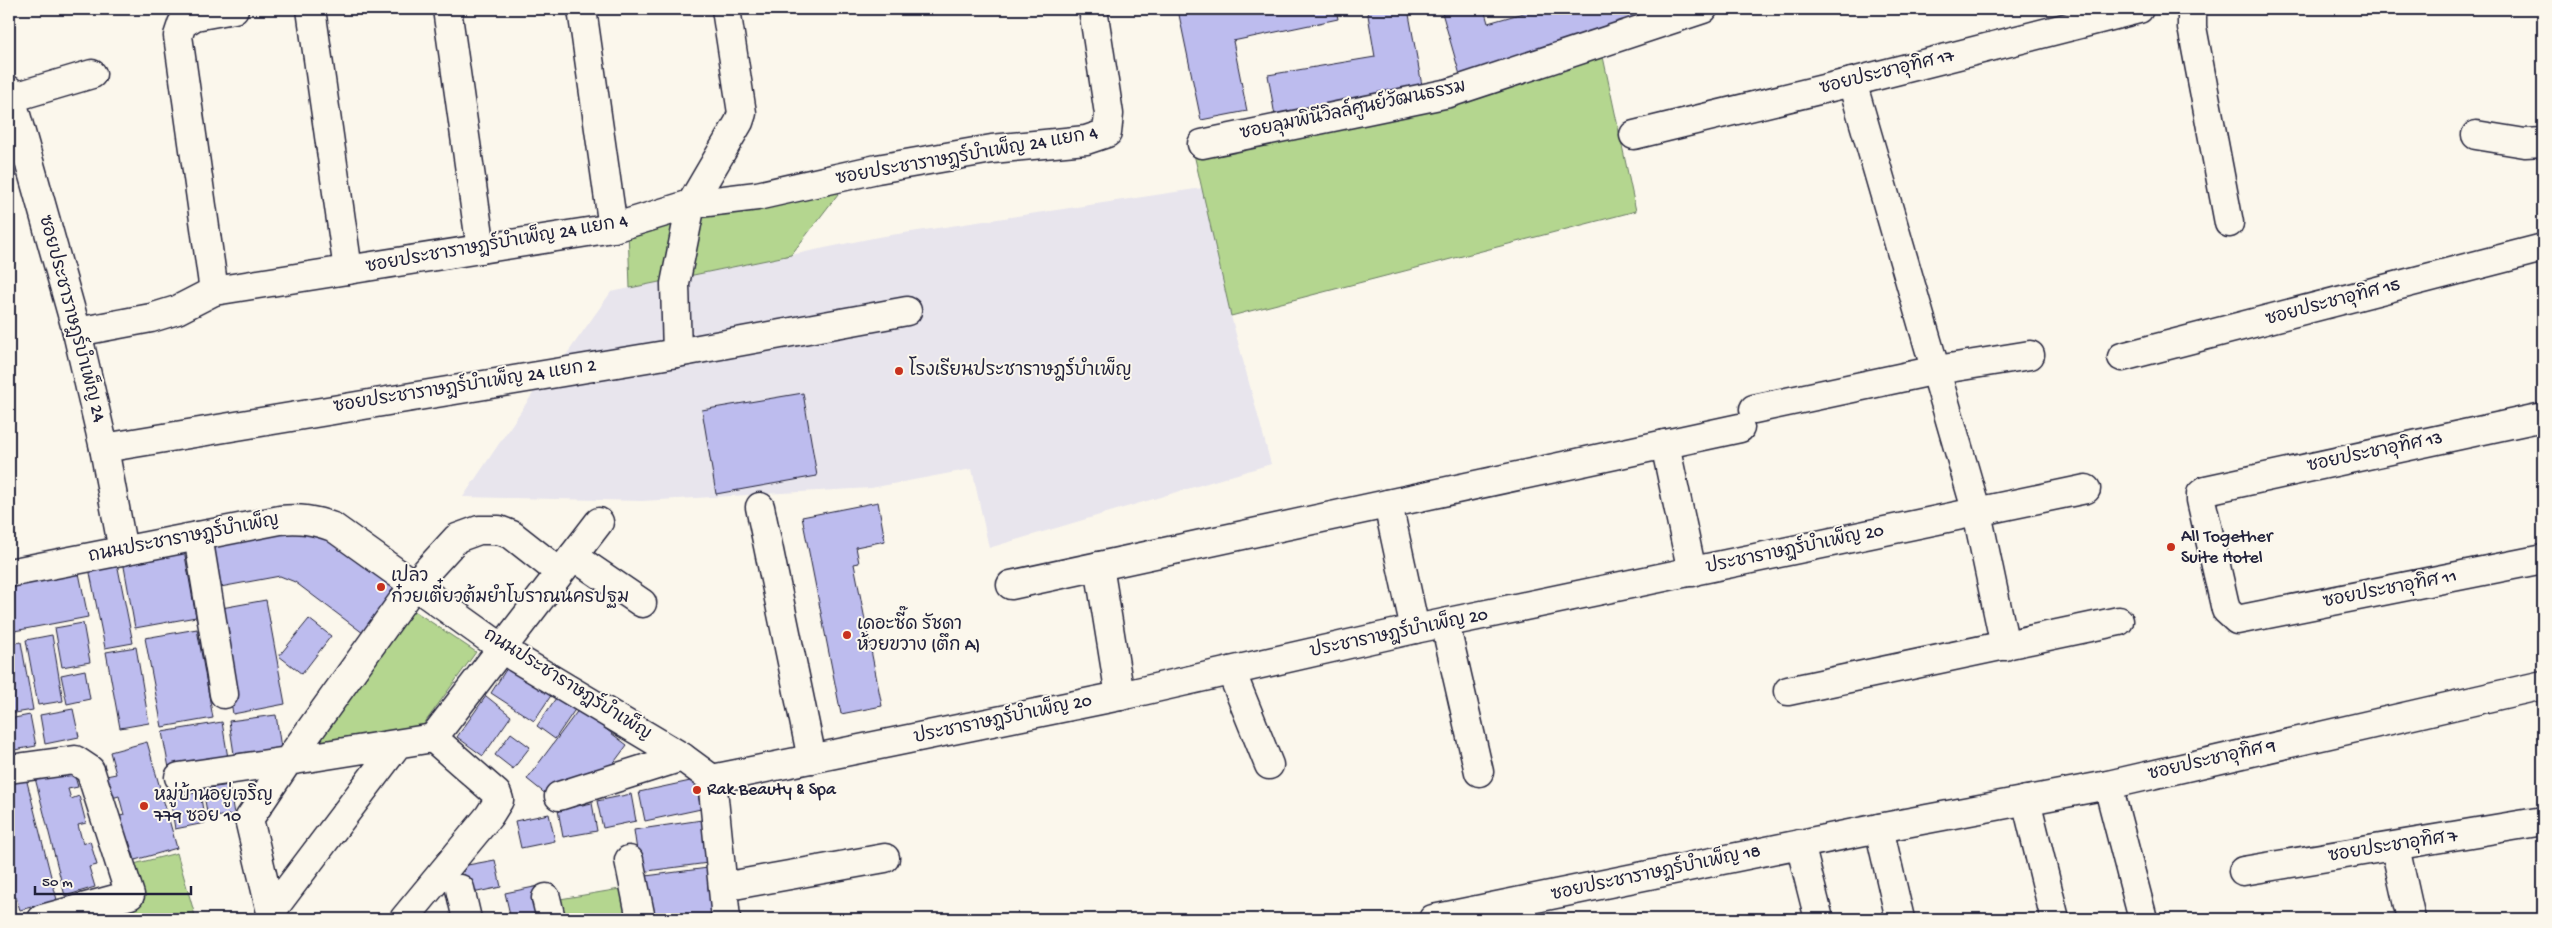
<svg xmlns="http://www.w3.org/2000/svg" width="2552" height="928" viewBox="0 0 2552 928" font-family="'Gochi Hand','Playpen Sans Thai',sans-serif">
<style>
.built{fill:#e8e5ed}
.green{fill:#b4d68f;stroke:#6b7c65}
.building{fill:#bdbcee;stroke:#22223b}
.lines{fill:none;stroke-linecap:round;stroke-linejoin:round}
.minor-casing{stroke:#22223b;stroke-width:31}
.minor{stroke:#fbf7ec;stroke-width:28}
.poi-dot{fill:#c8321e;stroke:#fbf7ec;stroke-width:2}
.labels{text-anchor:middle;dominant-baseline:central;stroke-width:4;stroke-linejoin:round;paint-order:stroke}
.street-label{font-size:18px;fill:#22223b;stroke:#fbf7ec}
.poi-label{font-size:18px;fill:#22223b;stroke:#fbf7ec;text-anchor:start}
</style>
<rect width="100%" height="100%" fill="#fbf7ec"/>
<filter id="ink" filterUnits="userSpaceOnUse"><feTurbulence type="fractalNoise" baseFrequency=".02" numOctaves="2"/><feDisplacementMap in="SourceGraphic" scale="10" xChannelSelector="R" yChannelSelector="G"/><feConvolveMatrix kernelMatrix="1 2 1 2 8 2 1 2 1" color-interpolation-filters="sRGB"/></filter>
<g filter="url(#ink)">
<path class="built" d="M1202,188L1231,316L1271,464L989,548L972,469L871,488L642,501L463,497L540,383L564,358L611,292L878,237Z"/>
<g class="green">
<path d="M1602,52L1636,211L1231,316L1194,154Z"/>
<path d="M848,181L791,255L630,288L628,228Z"/>
<path d="M413,610L476,652L421,728L318,742Z"/>
<path d="M177,853L196,919H96L95,917L130,865Z"/>
<path d="M626,888L632,919H558L554,900Z"/>
</g>
<g class="building">
<path d="M1336,9L1338,19L1233,41L1247,111L1201,120L1178,10Z"/>
<path d="M1367,9H1408L1423,91L1275,116L1268,75L1375,57Z"/>
<path d="M1441,9H1484L1488,23L1537,9H1692L1460,75Z"/>
<path d="M803,393L817,476L716,494L702,410Z"/>
<path d="M878,502L885,541L856,547L859,563L854,564L882,706L841,714L802,517Z"/>
<path d="M298,528L325,536L396,589L363,633L295,582L280,576L215,588L207,544Z"/>
<path d="M184,550L196,617L135,628L123,561Z"/>
<path d="M117,563L133,643L105,648L89,568Z"/>
<path d="M79,573L88,617L9,632V587Z"/>
<path d="M266,600L285,704L233,714L216,609Z"/>
<path d="M309,619L331,636L302,674L279,656Z"/>
<path d="M83,623L90,662L62,667L55,628Z"/>
<path d="M197,629L213,718L162,727L145,638Z"/>
<path d="M52,635L63,701L38,705L26,640Z"/>
<path d="M21,642L33,710L9,714V644Z"/>
<path d="M136,647L149,723L120,728L106,652Z"/>
<path d="M509,665L552,694L534,721L491,693Z"/>
<path d="M85,670L90,699L67,704L61,675Z"/>
<path d="M558,695L576,708L555,739L537,726Z"/>
<path d="M486,696L511,716L483,756L457,737Z"/>
<path d="M73,709L79,737L45,744L40,715Z"/>
<path d="M579,709L627,745L601,780L547,795L527,779Z"/>
<path d="M30,715L36,746L9,751V719Z"/>
<path d="M276,715L281,748L234,754L229,721Z"/>
<path d="M222,722L228,758L169,768L162,732Z"/>
<path d="M511,733L530,747L513,769L495,755Z"/>
<path d="M147,742L177,848L135,860L129,841L122,844L114,818L124,815L119,796L112,798L106,776L116,774L110,752Z"/>
<path d="M72,766L78,787L68,789L71,799L79,796L86,823L78,825L83,844L90,841L97,865L89,867L95,887L65,896L34,774Z"/>
<path d="M24,770L57,900L20,910L16,897L9,899V774Z"/>
<path d="M695,780L701,809L645,821L639,792Z"/>
<path d="M229,785L234,814L208,818L203,789Z"/>
<path d="M200,792L205,823L175,829L170,798Z"/>
<path d="M631,794L636,821L603,828L597,801Z"/>
<path d="M592,803L597,831L563,837L558,810Z"/>
<path d="M549,814L555,841L521,848L515,821Z"/>
<path d="M702,820L708,863L640,872L634,830Z"/>
<path d="M495,860L501,887L468,894L462,866Z"/>
<path d="M708,868L713,919H653L646,876Z"/>
<path d="M539,886L544,913L511,919L505,893Z"/>
</g>
<g class="lines">
<defs>
<g id="minor">
<path d="M311,9L348,270"/>
<path d="M447,9L481,249"/>
<path d="M582,9L613,228"/>
<path d="M2192,9V27L2229,223"/>
<path d="M1852,82L1977,513L2005,646"/>
<path d="M9,90L77,332L104,448L123,551"/>
<path d="M11,98L92,74"/>
<path d="M1634,135L1852,82L2139,9"/>
<path d="M2476,135L2525,143L2543,142"/>
<path d="M1202,144L1449,93L1703,9"/>
<path d="M214,291L178,36L182,24L195,16L234,9"/>
<path d="M77,332L151,318L177,310L214,291L613,228L691,204L757,196L877,169L992,149L1086,140L1107,133L1109,114L1093,9"/>
<path d="M677,353L907,311"/>
<path d="M2122,357L2543,248"/>
<path d="M1754,409L1937,370L2030,355"/>
<path d="M2543,417L2206,490L2201,494V500L2226,610L2237,620L2543,559"/>
<path d="M1665,444L1692,572"/>
<path d="M104,448L677,353L675,284L691,204L739,122L742,113L726,9"/>
<path d="M1388,504L1415,629"/>
<path d="M760,507L812,759"/>
<path d="M198,536L224,694"/>
<path d="M573,556L642,603"/>
<path d="M1099,566L1120,696"/>
<path d="M9,573L280,520C300,518 314,520 333,527L516,658L682,757L712,779L726,919"/>
<path d="M1011,585L1740,428"/>
<path d="M1445,623L1479,772"/>
<path d="M1231,671L1269,765"/>
<path d="M1788,691L2119,621"/>
<path d="M397,745L271,912L249,819L288,761L433,738L599,522"/>
<path d="M9,769L75,760L90,770L130,895L42,919"/>
<path d="M179,777L288,761L414,585L457,538L479,530H499L512,535L554,568"/>
<path d="M712,779L1120,696L1415,629L2086,489"/>
<path d="M2108,785L2143,919"/>
<path d="M559,796L682,757"/>
<path d="M2026,800L2055,919"/>
<path d="M1879,828L1900,919"/>
<path d="M1800,844L1819,919"/>
<path d="M2395,847L2411,919"/>
<path d="M629,860L641,919"/>
<path d="M2243,871L2543,821"/>
<path d="M723,887L885,858"/>
<path d="M460,889L467,919"/>
<path d="M546,898L551,919"/>
<path d="M404,919L489,816L499,800L497,794L433,738"/>
<path d="M1433,919L1879,828L2108,785L2543,685"/>
</g>
</defs>
<use href="#minor" class="minor-casing"/>
<use href="#minor" class="minor"/>
</g>
</g>
<g class="poi-dot">
<circle cx="899" cy="371" r="5"/>
<circle cx="2171" cy="547" r="5"/>
<circle cx="381" cy="587" r="5"/>
<circle cx="847" cy="635" r="5"/>
<circle cx="697" cy="790" r="5"/>
<circle cx="144" cy="806" r="5"/>
</g>
<g class="labels">
<g class="street-label">
<text transform="translate(1887 73) rotate(-14)">ซอยประชาอุทิศ 17</text>
<text transform="translate(1353 111) rotate(-12)">ซอยลุมพินีวิลล์ศูนย์วัฒนธรรม</text>
<text transform="translate(967 157) rotate(-10)">ซอยประชาราษฎร์บำเพ็ญ 24 แยก 4</text>
<text transform="translate(497 245) rotate(-10)">ซอยประชาราษฎร์บำเพ็ญ 24 แยก 4</text>
<text transform="translate(2333 303) rotate(-15)">ซอยประชาอุทิศ 15</text>
<text transform="translate(71 319) rotate(75)">ซอยประชาราษฎร์บำเพ็ญ 24</text>
<text transform="translate(465 387) rotate(-9)">ซอยประชาราษฎร์บำเพ็ญ 24 แยก 2</text>
<text transform="translate(2375 453) rotate(-12)">ซอยประชาอุทิศ 13</text>
<text transform="translate(184 539) rotate(-11)">ถนนประชาราษฎร์บำเพ็ญ</text>
<text transform="translate(1795 550) rotate(-12)">ประชาราษฎร์บำเพ็ญ 20</text>
<text transform="translate(2390 590) rotate(-11)">ซอยประชาอุทิศ 11</text>
<text transform="translate(1399 634) rotate(-12)">ประชาราษฎร์บำเพ็ญ 20</text>
<text transform="translate(567 685) rotate(32)">ถนนประชาราษฎร์บำเพ็ญ</text>
<text transform="translate(1003 720) rotate(-12)">ประชาราษฎร์บำเพ็ญ 20</text>
<text transform="translate(2212 761) rotate(-13)">ซอยประชาอุทิศ 9</text>
<text transform="translate(2393 847) rotate(-9)">ซอยประชาอุทิศ 7</text>
<text transform="translate(1656 874) rotate(-12)">ซอยประชาราษฎร์บำเพ็ญ 18</text>
</g>
<g class="poi-label">
<text x="909" y="371">โรงเรียนประชาราษฎร์บำเพ็ญ</text>
<text x="2181" y="537">All Together<tspan x="2181" dy="21">Suite Hotel</tspan></text>
<text x="391" y="577">เปลว<tspan x="391" dy="21">ก๋วยเตี๋ยวต้มยำโบราณนครปฐม</tspan></text>
<text x="857" y="625">เดอะซี๊ด รัชดา<tspan x="857" dy="21">ห้วยขวาง (ตึก A)</tspan></text>
<text x="707" y="790">Rak Beauty &amp; Spa</text>
<text x="154" y="796">หมู่บ้านอยู่เจริญ<tspan x="154" dy="21">779 ซอย 10</tspan></text>
</g>
</g>
<rect width="2552" height="928" fill="none" stroke="#fbf7ec" stroke-width="30"/>
<rect x="15" y="15" width="2522" height="898" fill="none" stroke="#22223b" stroke-width="2" filter="url(#ink)"/>
<path d="M35 886v8h156v-8" fill="none" stroke="#22223b" stroke-width="2.5"/>
<text x="42" y="886" font-size="15" fill="#22223b" stroke="#fbf7ec" stroke-width="4" paint-order="stroke">50 m</text>
</svg>
